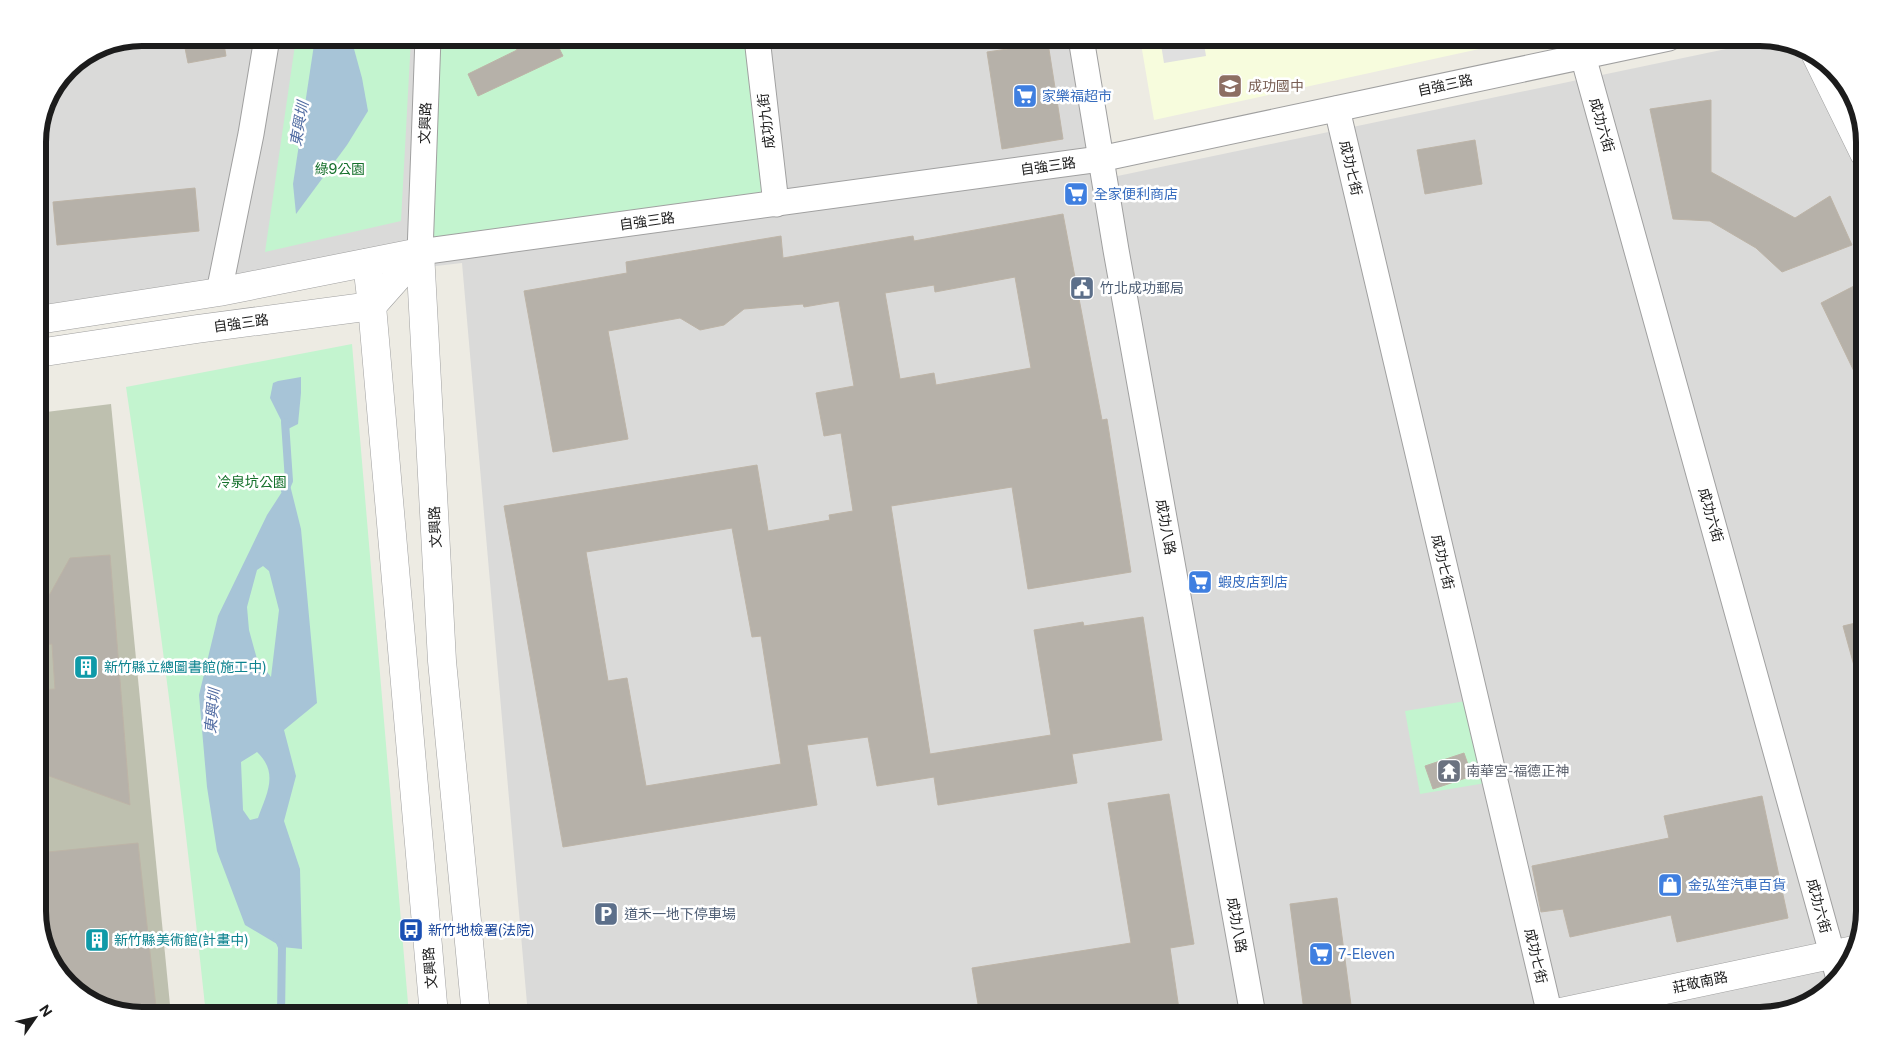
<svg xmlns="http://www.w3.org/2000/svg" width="1902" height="1053" viewBox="0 0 1902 1053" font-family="'Public Sans','Noto Sans TC',sans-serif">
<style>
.residential{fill:#dadad9}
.education{fill:#f7fcdd}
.construction{fill:#bec0af}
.grass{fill:#bfe3ad}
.park{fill:#c3f4cf}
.parking{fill:#e0e0e0}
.water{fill:#a7c4d7;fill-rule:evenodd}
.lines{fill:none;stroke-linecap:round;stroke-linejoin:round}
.stream{stroke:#a7c4d7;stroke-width:8}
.building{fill:#b6b1a9;stroke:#bdb4a7;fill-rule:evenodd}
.minor-casing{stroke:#a0a0a0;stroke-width:27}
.tertiary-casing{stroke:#a0a0a0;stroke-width:29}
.minor{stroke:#fff;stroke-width:25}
.tertiary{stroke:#fff;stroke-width:28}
.labels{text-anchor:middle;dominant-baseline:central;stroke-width:5;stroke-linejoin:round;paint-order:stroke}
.street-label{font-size:14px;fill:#1c1c1c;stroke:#fff}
.education-label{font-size:14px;fill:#785e54;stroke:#fff;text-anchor:start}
.shop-label{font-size:14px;fill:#366cbe;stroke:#fff;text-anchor:start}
.park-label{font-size:14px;fill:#15702b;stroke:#fff}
.service-label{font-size:14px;fill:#4e5e75;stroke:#fff;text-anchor:start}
.culture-label{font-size:14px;fill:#0d838f;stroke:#fff;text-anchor:start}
.worship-label{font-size:14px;fill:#5b616d;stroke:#fff;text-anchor:start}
.transit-label{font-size:14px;fill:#164399;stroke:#fff;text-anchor:start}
.water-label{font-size:15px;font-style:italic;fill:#526da3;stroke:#fff}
.rim{fill:none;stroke:#1c1c1c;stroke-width:6}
</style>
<rect width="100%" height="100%" fill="#edebe3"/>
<path class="residential" d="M142,38H1083L1108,178L1769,40L1799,48L1864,173V911L1851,963L1812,1001L1760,1015H528L462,263L38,312V136L46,102L68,68L102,45Z"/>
<path class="education" d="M1140,38H1530L1154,120Z"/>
<path class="construction" d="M111,404L171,1015H142L90,1002L52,963L38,917V413Z"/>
<path class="grass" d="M1214,38H1256L1215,46Z"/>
<g class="park">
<path d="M296,38H411L401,221L265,252Z"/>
<path d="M428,38H757L776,204L420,252Z"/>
<path d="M352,344L409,1015H206C184,805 157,596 126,387Z"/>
<path d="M1472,700L1486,783L1420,794L1405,711Z"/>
</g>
<path class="parking" d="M1160,38H1203L1206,56L1164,63Z"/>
<g class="water">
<path d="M315,38H351L362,78L368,111L347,145L296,214L293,184Z"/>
<path d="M301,377V393L298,424L286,430L270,398L273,383L278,381Z"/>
<path d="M289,481L301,529L317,703L284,730L296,776L284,821L300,869L302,949L282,947L245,925L217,851L207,787L199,695L218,616L267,515ZM263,566L269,571L279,610L271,677L257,659L249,630L247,607L257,570ZM257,752C279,773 267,793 258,818L250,820L243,810L241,762Z"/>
</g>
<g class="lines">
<g class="stream">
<path d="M285,422L289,481L285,490"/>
<path d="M278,938L282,947L281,1015"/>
</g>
</g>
<g class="building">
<path d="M183,38H223L226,56L188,63Z"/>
<path d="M511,38H554L563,56L478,96L468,74L517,50Z"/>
<path d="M1048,43L1063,139L1002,149L987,52Z"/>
<path d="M1711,100V172L1795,218L1830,196L1852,245L1782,272L1756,248L1710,221L1673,219L1650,109Z"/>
<path d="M1475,140L1482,184L1425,194L1417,150Z"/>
<path d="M195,188L199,231L57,245L53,202Z"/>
<path d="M1063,214L1102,420L1107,419L1131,572L1028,589L1012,487L891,506L930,754L1051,735L1034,630L1083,622L1084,626L1143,617L1162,740L1072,754L1077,783L938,805L934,777L877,786L868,737L807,745L817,805L563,847L504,506L757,465L768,531L830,520L829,515L853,511L841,433L824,436L816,393L854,386L839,301L804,307L803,304L744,309L724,325L700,330L680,318L608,331L628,439L553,452L524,291L627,273L626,262L781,236L783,258L913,236L914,241ZM1015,277L1031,368L936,385L934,373L900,379L885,293L934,285L935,292ZM732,528L752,637L761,636L781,764L646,786L627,678L608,681L586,552Z"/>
<path d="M1854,286L1864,307V392L1821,303Z"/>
<path d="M110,555L130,805L38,772V690L55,689L52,644L38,645V595L50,594L70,558Z"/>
<path d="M1864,621V679L1858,680L1843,626Z"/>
<path d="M1464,753L1472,776L1433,789L1425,766Z"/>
<path d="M1169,794L1194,944L1170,948L1180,1016H980L972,968L1131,943L1108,803Z"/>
<path d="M1762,796L1788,918L1677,942L1671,915L1570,937L1563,909L1541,912L1532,866L1669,838L1664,816Z"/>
<path d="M138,843L157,1016H142L90,1002L52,963L38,917V853Z"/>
<path d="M1337,898L1351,1005L1304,1011L1290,904Z"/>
</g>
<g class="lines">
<defs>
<g id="minor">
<path d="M428,38L420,252L1100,159L1669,38"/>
<path d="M757,38L776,204"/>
<path d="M1081,38L1116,250L1253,1015"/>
<path d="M1583,56L1838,975"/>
<path d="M1337,109L1550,1015"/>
<path d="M219,292L251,134L267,38"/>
</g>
<g id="tertiary">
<path d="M1816,55L1864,153"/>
<path d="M420,252L442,661L476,1015"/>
<path d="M367,263L372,306L434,1015"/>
<path d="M38,320L219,292L420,252"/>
<path d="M38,353L197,329L372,306L420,252"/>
<path d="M1547,1015L1854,950"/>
</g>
</defs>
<use href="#minor" class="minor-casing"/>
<use href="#tertiary" class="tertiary-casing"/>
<use href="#minor" class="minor"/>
<use href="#tertiary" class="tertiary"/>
</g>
<defs>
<symbol id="school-square" viewBox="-11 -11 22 22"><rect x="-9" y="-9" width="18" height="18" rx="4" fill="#8d6e63" stroke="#fff"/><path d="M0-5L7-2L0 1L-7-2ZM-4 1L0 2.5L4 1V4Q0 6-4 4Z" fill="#fff"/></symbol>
<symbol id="supermarket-square" viewBox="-11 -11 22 22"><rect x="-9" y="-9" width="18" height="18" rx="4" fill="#3f7fe0" stroke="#fff"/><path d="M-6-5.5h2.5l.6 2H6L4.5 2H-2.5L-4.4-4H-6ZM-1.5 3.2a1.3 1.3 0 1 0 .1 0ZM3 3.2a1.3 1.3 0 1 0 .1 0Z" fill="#fff"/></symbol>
<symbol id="civic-square" viewBox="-11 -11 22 22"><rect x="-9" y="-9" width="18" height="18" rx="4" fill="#5c6f8a" stroke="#fff"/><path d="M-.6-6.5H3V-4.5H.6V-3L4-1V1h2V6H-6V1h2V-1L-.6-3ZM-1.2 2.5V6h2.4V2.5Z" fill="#fff"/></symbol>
<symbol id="building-square" viewBox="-11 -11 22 22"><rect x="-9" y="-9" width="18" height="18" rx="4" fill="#0f9aa8" stroke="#fff"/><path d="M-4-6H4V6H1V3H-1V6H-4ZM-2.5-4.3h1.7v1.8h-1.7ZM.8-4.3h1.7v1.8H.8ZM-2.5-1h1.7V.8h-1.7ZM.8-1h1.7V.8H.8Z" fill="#fff"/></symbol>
<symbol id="temple-square" viewBox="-11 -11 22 22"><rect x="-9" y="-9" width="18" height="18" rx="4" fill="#6b7280" stroke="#fff"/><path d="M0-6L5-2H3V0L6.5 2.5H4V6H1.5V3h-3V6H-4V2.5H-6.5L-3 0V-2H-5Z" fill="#fff"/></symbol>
<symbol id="shop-square" viewBox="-11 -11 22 22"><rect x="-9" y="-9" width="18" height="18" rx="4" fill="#3f7fe0" stroke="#fff"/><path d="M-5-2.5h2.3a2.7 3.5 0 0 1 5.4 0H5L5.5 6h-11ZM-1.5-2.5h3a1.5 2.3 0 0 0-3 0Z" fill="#fff"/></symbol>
<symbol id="parking-square" viewBox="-11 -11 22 22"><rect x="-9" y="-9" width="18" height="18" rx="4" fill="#5c6f8a" stroke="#fff"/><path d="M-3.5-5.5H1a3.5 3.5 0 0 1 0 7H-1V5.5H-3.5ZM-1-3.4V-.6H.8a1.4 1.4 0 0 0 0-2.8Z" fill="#fff"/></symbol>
<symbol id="bus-square" viewBox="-11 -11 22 22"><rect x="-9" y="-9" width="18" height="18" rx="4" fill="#1a4fb4" stroke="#fff"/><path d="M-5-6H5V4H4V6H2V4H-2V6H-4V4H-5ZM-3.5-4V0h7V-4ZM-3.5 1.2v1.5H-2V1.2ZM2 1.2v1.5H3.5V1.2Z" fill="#fff"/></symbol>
</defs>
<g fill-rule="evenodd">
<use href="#school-square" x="1216" y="72" width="28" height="28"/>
<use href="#supermarket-square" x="1011" y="82" width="28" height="28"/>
<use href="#supermarket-square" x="1062" y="180" width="28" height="28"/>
<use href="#civic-square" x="1068" y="274" width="28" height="28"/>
<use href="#supermarket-square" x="1186" y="568" width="28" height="28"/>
<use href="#building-square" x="72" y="653" width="28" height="28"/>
<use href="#temple-square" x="1435" y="757" width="28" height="28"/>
<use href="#shop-square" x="1656" y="871" width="28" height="28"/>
<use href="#parking-square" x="592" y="900" width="28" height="28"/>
<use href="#bus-square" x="397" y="916" width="28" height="28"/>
<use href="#building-square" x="83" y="926" width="28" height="28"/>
<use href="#supermarket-square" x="1307" y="940" width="28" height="28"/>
</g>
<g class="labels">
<g class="street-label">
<text transform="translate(1445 85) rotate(-12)">自強三路</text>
<text transform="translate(766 121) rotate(-97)">成功九街</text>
<text transform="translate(425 123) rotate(-88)">文興路</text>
<text transform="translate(1602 125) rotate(74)">成功六街</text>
<text transform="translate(1048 166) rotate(-8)">自強三路</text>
<text transform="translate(1351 168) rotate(77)">成功七街</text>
<text transform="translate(647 221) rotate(-8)">自強三路</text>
<text transform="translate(241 323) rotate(-8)">自強三路</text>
<text transform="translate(1711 515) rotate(74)">成功六街</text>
<text transform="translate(435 527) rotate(-93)">文興路</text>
<text transform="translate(1166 527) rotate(80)">成功八路</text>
<text transform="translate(1443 562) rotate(77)">成功七街</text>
<text transform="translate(1819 906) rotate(75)">成功六街</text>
<text transform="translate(1237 925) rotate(80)">成功八路</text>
<text transform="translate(1536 956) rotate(77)">成功七街</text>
<text transform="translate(430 968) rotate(-95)">文興路</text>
<text transform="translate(1700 982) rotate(-12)">莊敬南路</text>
</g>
<g class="education-label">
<text x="1248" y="86">成功國中</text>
</g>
<g class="shop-label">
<text x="1042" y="96">家樂福超市</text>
<text x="1094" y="194">全家便利商店</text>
<text x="1218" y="582">蝦皮店到店</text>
<text x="1688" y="885">金弘笙汽車百貨</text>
<text x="1338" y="954">7-Eleven</text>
</g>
<g class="park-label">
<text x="340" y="169">綠9公園</text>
<text x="252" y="482">冷泉坑公園</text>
</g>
<g class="service-label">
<text x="1100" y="288">竹北成功郵局</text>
<text x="624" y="914">道禾一地下停車場</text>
</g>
<g class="culture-label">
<text x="104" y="667">新竹縣立總圖書館(施工中)</text>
<text x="114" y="940">新竹縣美術館(計畫中)</text>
</g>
<g class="worship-label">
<text x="1466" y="771">南華宮-福德正神</text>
</g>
<g class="transit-label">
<text x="428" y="930">新竹地檢署(法院)</text>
</g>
<g class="water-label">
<text transform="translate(299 124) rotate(-80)">東興圳</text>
<text transform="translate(212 711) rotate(-85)">東興圳</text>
</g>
</g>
<path d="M0 0H1902V1053H0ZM142 46H1760A96 96 0 0 1 1856 142V911A96 96 0 0 1 1760 1007H142A96 96 0 0 1 46 911V142A96 96 0 0 1 142 46Z" fill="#fff" fill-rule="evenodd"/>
<path class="rim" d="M142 46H1760A96 96 0 0 1 1856 142V911A96 96 0 0 1 1760 1007H142A96 96 0 0 1 46 911V142A96 96 0 0 1 142 46Z"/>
<g transform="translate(35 1018) rotate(56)" stroke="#ffffff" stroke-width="4" paint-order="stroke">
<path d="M0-4L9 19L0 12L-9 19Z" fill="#1c1c1c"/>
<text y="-8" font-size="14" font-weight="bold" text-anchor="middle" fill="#1c1c1c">N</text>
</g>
</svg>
